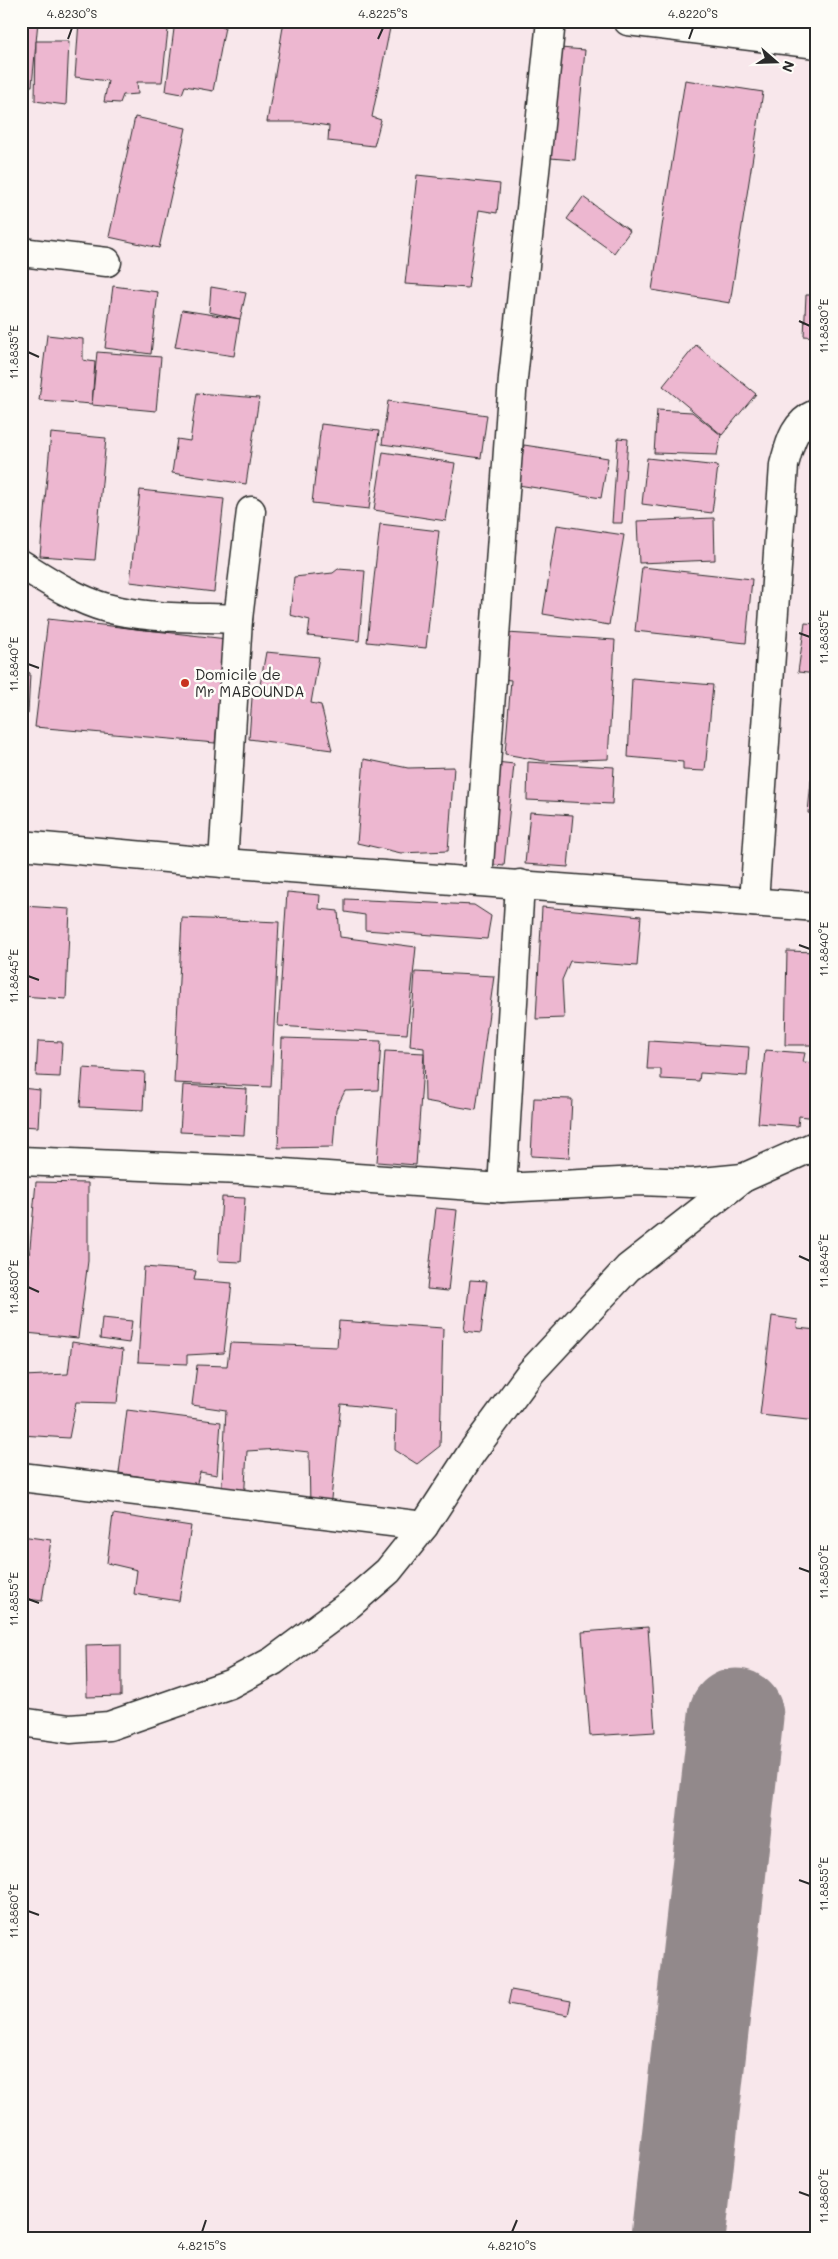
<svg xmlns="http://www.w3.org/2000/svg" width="838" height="2259" viewBox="0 0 838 2259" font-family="Mali,sans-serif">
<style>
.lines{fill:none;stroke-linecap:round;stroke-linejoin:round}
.taxiway{stroke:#92898b;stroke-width:95}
.building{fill:#edb7d0;stroke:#2b2b2b}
.minor-casing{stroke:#2b2b2b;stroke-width:31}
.minor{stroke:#fdfcf7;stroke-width:28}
.ticks{fill:none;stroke:#2b2b2b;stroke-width:2}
.poi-dot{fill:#c8321e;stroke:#fdfcf7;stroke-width:2}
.labels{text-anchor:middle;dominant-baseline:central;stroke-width:5;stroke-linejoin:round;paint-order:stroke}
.poi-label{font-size:15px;fill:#2b2b2b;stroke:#fdfcf7;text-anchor:start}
.neatline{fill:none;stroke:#2b2b2b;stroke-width:2}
.ticks-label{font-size:12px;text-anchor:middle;fill:#2b2b2b}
</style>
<rect width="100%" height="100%" fill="#f8e7eb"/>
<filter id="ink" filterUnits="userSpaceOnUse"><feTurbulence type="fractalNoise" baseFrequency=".02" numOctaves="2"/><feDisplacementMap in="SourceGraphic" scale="10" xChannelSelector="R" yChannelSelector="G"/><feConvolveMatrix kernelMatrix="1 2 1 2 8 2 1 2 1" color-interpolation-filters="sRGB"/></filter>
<g filter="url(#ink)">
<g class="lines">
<path class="taxiway" d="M678,2238L736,1716"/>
</g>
<g class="building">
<path d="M21,21H38L32,86H21Z"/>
<path d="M79,21H169L162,82H137L138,94L123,95L120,103L104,102L108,81L75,77Z"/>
<path d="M175,21H213L212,25L225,27L213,91L185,86L182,94L166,91Z"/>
<path d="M284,21L391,23L372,117L381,120L374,146L328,141L329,126L303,122H267Z"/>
<path d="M36,41H69L66,105L35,101Z"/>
<path d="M560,48L585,50L575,160L550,158Z"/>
<path d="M685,80L763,92L730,303L652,290Z"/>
<path d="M135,117L186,128L159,248L109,237Z"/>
<path d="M417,175L500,184L497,213L479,210L468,288L405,284Z"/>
<path d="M583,197L630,231L614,253L567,219Z"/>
<path d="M113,286L158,292L151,354L105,348Z"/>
<path d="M211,287L246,293L240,319L209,312Z"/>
<path d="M806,295H817V337L804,336Z"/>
<path d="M182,310L240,319L234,356L175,347Z"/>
<path d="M47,335L83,339V360L95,362L92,404L39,400Z"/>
<path d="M696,345L756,394L722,435L663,386Z"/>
<path d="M97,352L161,357L156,411L92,405Z"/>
<path d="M197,393L259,398L246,484L172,473L177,439L190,441Z"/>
<path d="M388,401L487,415L481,458L382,444Z"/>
<path d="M657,410L692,412L721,435L717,455L654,453Z"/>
<path d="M321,424L379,431L369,509L312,503Z"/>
<path d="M51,433L106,438L95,560L40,556Z"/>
<path d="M618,438L628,439L622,523H612Z"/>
<path d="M524,445L608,458L601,498L518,485Z"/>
<path d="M383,452L455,463L446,521L374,510Z"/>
<path d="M647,458L718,466L712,513L642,504Z"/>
<path d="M140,490L224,499L214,592L130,582Z"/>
<path d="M714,518L715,560L639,563L637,521Z"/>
<path d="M380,524L439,531L426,648L367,642Z"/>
<path d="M557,525L624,535L609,625L543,614Z"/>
<path d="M642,567L752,579L746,643L635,631Z"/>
<path d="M338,569L365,571L359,641L308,636L310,620L290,615L294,577L333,573Z"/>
<path d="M48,619L227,639L215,743L35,727Z"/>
<path d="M805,623L817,624V674L798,672Z"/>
<path d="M507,633L615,640L608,759L544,761L505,754L511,680L502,679Z"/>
<path d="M266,652L319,657L311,703L321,705L332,750L249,739L252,698L258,696Z"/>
<path d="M21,669L30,673L28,714L21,713Z"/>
<path d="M632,678L713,685L705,771L683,770V762L628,757Z"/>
<path d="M21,730L25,731L21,746Z"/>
<path d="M817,752V781H811Z"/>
<path d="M364,759L408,768L454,767L448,851L401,853L357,843Z"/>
<path d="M496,762L514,764L504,866L486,864Z"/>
<path d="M528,762L614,767L612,804L527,800Z"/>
<path d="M811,781H817V815L808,813Z"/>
<path d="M530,812L573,815L568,867L525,864Z"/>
<path d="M287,892L320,895L319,909L338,911L340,937L416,947L407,1034L278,1026Z"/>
<path d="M345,899L474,905L491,916L487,939L365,930V915L345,912Z"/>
<path d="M23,906L70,909L66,999L21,996Z"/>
<path d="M542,907L641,916L637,966L570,961L562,980L564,1018L536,1019Z"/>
<path d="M182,918L279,922L271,1087L174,1083Z"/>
<path d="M787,951L817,952V1045H785Z"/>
<path d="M415,972L494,976L476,1110L425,1101L424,1048L410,1046Z"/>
<path d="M282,1038L381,1041L378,1090L345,1091L336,1109L333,1147L278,1148Z"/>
<path d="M38,1041L62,1042L60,1077L36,1076Z"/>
<path d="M649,1041L749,1047L747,1076L700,1073L699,1081L661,1079V1069H647Z"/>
<path d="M765,1050L805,1053L803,1062L817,1063V1118L799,1116L798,1126L758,1123Z"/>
<path d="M385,1051L424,1053L416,1165L377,1162Z"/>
<path d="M83,1068L145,1072L143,1110L80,1107Z"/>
<path d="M183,1085L247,1089L244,1135L180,1132Z"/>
<path d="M21,1088L40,1090L38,1127L21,1126Z"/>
<path d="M534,1098L572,1099L569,1158L531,1156Z"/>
<path d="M36,1182L88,1183V1261L78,1338L26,1333L29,1258Z"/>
<path d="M222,1197L245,1198L241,1262L218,1261Z"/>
<path d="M436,1208L457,1210L448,1291L427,1289Z"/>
<path d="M144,1267L196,1271L194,1280L232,1283L224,1353L187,1355V1364L138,1362Z"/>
<path d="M470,1280L487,1281L481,1333L464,1331Z"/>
<path d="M772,1316L798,1320L797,1328L817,1330V1421L760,1415Z"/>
<path d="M102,1318L132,1321L129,1343L100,1339Z"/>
<path d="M339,1321L443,1328L440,1446L417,1464L395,1450L396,1410L341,1404L330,1508L310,1506L309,1452L280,1449L247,1451L244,1502L221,1503L226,1410L192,1405L197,1365L227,1366L230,1343L337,1347Z"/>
<path d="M72,1342L123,1350L117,1403L76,1402L69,1438L21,1435L23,1376L68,1374Z"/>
<path d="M127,1410L221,1422L217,1475L200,1472L196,1486L119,1473Z"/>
<path d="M113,1514L191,1526L179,1601L134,1594L137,1570L107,1563Z"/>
<path d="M21,1536L51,1540L42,1601L21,1598Z"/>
<path d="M648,1627L655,1732L590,1736L582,1632Z"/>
<path d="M121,1644V1696L87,1697L86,1645Z"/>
<path d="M511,1990L571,2001L568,2015L508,2004Z"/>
</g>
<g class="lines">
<defs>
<g id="minor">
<path d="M628,21L817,44"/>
<path d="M21,252L107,262"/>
<path d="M21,564C48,581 77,600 107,608C146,619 197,617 238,619"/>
<path d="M21,845L223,863L817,907"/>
<path d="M223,863L238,619L251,511"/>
<path d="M478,880L513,378L551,21"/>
<path d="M754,902L784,465C790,443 794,423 817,413"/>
<path d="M21,1161L241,1170L502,1188L639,1181L692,1183L743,1178"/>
<path d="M502,1188L520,884"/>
<path d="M21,1477L424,1526"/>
<path d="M21,1722L70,1729L109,1726L230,1684L273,1661L350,1604L388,1571L424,1526L472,1452L531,1372L628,1268L743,1178L817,1145"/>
</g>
</defs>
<use href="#minor" class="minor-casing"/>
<use href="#minor" class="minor"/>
</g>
</g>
<path class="ticks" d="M68,39L72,28M378,39L383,28M689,39L693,28M799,321L810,326M28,352L39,357M799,633L810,637M28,664L39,668M799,945L810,949M28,976L39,980M799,1256L810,1261M28,1287L39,1292M799,1568L810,1572M28,1599L39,1603M799,1880L810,1884M28,1911L39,1915M799,2192L810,2196M202,2232L206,2220M512,2232L517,2220"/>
<circle class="poi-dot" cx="185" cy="683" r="5"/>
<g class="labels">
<g class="poi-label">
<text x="195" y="674">Domicile de<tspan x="195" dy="17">Mr MABOUNDA</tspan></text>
</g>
</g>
<rect width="838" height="2259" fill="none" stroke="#fdfcf7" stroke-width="55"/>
<g transform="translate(776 62) rotate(110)" stroke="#fdfcf7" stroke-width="4" paint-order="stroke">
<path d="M0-4L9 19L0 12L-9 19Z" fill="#2b2b2b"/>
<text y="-8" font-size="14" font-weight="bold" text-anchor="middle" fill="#2b2b2b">N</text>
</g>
<rect x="28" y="28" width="782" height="2204" class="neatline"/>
<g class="ticks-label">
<text x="72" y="18">4.8230°S</text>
<text x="383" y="18">4.8225°S</text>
<text x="693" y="18">4.8220°S</text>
<text transform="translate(824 326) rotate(-90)" y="4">11.8830°E</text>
<text transform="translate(14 352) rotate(-90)" y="4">11.8835°E</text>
<text transform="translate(824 637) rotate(-90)" y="4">11.8835°E</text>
<text transform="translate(14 664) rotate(-90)" y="4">11.8840°E</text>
<text transform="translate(824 949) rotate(-90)" y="4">11.8840°E</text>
<text transform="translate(14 976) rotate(-90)" y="4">11.8845°E</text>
<text transform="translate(824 1261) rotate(-90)" y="4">11.8845°E</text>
<text transform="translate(14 1287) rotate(-90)" y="4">11.8850°E</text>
<text transform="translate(824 1572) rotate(-90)" y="4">11.8850°E</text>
<text transform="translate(14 1599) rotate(-90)" y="4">11.8855°E</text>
<text transform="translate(824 1884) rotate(-90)" y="4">11.8855°E</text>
<text transform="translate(14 1911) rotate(-90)" y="4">11.8860°E</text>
<text transform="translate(824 2196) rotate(-90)" y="4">11.8860°E</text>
<text x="202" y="2250">4.8215°S</text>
<text x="512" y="2250">4.8210°S</text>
</g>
</svg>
